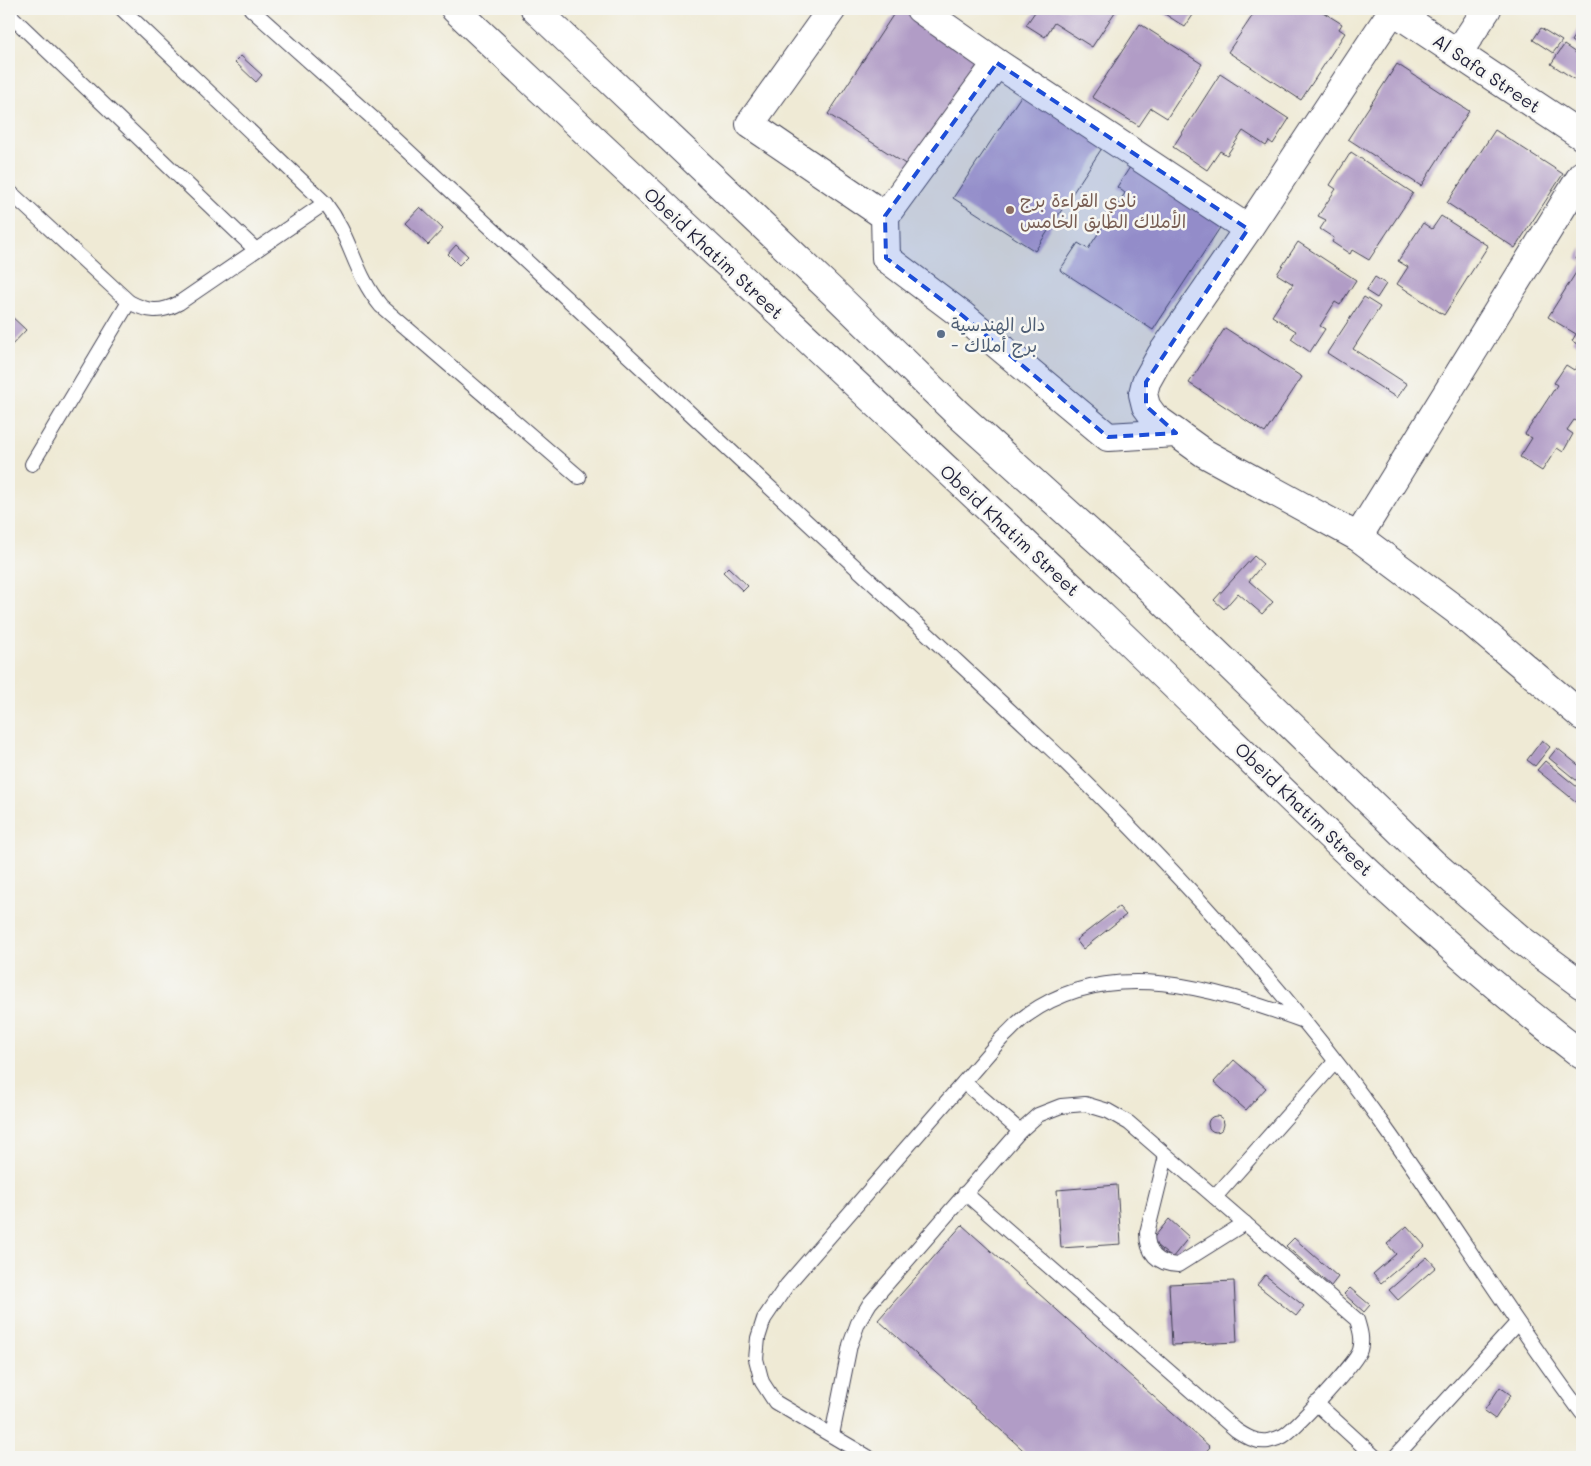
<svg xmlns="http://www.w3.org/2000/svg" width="1591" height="1466" viewBox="0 0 1591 1466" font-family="Mali,'Playpen Sans Arabic',sans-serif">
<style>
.building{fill:#b19cc6}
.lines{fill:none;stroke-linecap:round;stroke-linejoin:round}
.service-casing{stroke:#414052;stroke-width:16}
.minor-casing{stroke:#414052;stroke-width:30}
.tertiary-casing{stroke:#414052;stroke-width:30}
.primary-casing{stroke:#414052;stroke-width:30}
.service{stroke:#fff;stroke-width:14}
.minor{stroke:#fff;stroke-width:28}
.tertiary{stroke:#fff;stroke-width:28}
.primary{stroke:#fff;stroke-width:28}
.marked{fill:#1d4ed8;fill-opacity:0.2;stroke:#1d4ed8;stroke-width:4;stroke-dasharray:10 6;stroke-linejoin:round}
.education-dot{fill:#8d6e63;stroke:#f6f6f2;stroke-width:2}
.service-dot{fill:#5c6f8a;stroke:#f6f6f2;stroke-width:2}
.labels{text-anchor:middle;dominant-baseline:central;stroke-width:5;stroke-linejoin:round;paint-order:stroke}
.street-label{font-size:18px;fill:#22223b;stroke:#f6f6f2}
.education-label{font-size:18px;fill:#785e54;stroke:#f6f6f2;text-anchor:start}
.service-label{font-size:18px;fill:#4e5e75;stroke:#f6f6f2;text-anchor:start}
</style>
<rect width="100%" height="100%" fill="#f6f6f2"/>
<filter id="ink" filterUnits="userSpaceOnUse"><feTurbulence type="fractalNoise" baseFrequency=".02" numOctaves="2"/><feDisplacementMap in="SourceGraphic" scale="10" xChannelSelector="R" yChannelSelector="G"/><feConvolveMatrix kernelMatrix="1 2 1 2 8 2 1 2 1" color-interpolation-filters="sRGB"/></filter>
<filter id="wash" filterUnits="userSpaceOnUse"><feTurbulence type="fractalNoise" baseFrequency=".0096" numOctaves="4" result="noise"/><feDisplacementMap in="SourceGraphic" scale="20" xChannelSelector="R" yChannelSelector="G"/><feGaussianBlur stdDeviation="1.12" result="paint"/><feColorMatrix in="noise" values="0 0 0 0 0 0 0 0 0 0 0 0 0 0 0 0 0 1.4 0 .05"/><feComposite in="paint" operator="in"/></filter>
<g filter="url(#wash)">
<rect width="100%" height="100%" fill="#efead5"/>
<g id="blocks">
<g class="building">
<path d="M897,9H901L981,60L910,167L828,114Z"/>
<path d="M1037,9H1117L1092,47L1054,23L1045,37L1026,25Z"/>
<path d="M1157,9H1197L1185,27Z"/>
<path d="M1257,9H1318L1342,24L1339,29L1345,33L1301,100L1228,52Z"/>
<path d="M1140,24L1202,64L1167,118L1151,108L1139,126L1092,97Z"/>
<path d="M1582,24V48L1571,41Z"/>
<path d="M1541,28L1562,41L1553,53L1533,40Z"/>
<path d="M1564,45L1582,57V84L1551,64Z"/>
<path d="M241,56L262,75L256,82L235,62Z"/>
<path d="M1397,64L1469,111L1421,186L1348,139Z"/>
<path d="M1220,74L1289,119L1273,144L1269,141L1266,146L1243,131L1227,155L1220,151L1207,170L1173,147Z"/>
<path d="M1023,93L1104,145L1035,251L953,198Z"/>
<path d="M1495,130L1563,174L1515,248L1447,203Z"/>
<path d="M1351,152L1413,193L1369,260L1352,250L1350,254L1332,242L1334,238L1320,229L1326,220L1318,216L1336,189L1330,185Z"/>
<path d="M1134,161L1225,220L1153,330L1060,270L1078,243L1088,249L1125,193L1117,187Z"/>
<path d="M420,207L443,229L428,245L405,223Z"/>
<path d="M1441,216L1488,246L1444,315L1397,284L1408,267L1398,261L1423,223L1432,229Z"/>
<path d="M1298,242L1356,280L1340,305L1335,302L1320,326L1325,329L1310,352L1291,339L1296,331L1272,316L1293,284L1277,274Z"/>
<path d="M456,245L468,256L459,265L448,254Z"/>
<path d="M1582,248V347L1572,341L1576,334L1548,317L1582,263L1576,259Z"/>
<path d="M1375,277L1386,284L1377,298L1366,291Z"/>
<path d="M1364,297L1380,307L1353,349L1407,384L1397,398L1327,353Z"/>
<path d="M9,314L26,330L9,348Z"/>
<path d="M1225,328L1302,377L1265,433L1189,383Z"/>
<path d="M1566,365L1574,370L1577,366L1582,370V424L1574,420L1567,430L1573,434L1563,452L1557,448L1542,471L1520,457L1532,438L1525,434L1557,385L1554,383Z"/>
<path d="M1254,556L1263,564L1249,581L1273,602L1262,614L1238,593L1224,609L1214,600Z"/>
<path d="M728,567L748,586L743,591L723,572Z"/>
<path d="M1542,740L1550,747L1535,766L1527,760Z"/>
<path d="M1557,748L1582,768V785L1549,758Z"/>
<path d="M1545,761L1582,791L1580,805L1537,770Z"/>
<path d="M1119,907L1126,915L1083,949L1076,940Z"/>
<path d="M1234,1060L1266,1088L1246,1110L1214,1082Z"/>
<circle cx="1216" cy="1124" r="8"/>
<path d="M1117,1185L1121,1244L1061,1248L1057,1190Z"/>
<path d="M1169,1219L1189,1237L1172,1258L1151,1241Z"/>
<path d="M962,1225L1210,1447L1201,1457H1031L878,1320Z"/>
<path d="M1407,1226L1425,1246L1381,1283L1373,1274L1396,1254L1387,1244Z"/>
<path d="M1294,1238L1338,1277L1331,1286L1286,1246Z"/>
<path d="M1427,1257L1436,1267L1398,1300L1389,1290Z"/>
<path d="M1265,1275L1304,1306L1296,1316L1257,1285Z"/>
<path d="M1234,1281L1237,1342L1172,1345L1169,1284Z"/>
<path d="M1350,1288L1370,1305L1364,1312L1344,1294Z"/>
<path d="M1500,1387L1511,1395L1495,1419L1484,1411Z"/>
</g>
</g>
</g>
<g filter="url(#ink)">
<use href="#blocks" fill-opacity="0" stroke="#414052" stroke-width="1"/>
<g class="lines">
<defs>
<g id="service">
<path d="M122,9L325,203C352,238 353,272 381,306L579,477"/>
<path d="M251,9L377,122L1064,761C1180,874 1290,994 1384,1126C1452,1221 1512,1320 1582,1413"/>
<path d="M9,14L256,250"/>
<path d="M9,191L129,302C148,312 161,313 179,303L325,203"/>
<path d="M32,464L129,302"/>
<path d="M964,1082L1020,1131"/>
<path d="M1166,1156L1147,1233C1147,1253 1157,1264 1178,1265L1245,1223"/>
<path d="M1215,1197L1335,1062"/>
<path d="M1316,1403L1375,1457"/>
<path d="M832,1435L850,1345L858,1323L870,1303L1020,1131L1038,1115L1061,1106L1085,1104L1108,1111L1129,1123L1357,1320C1360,1330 1363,1339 1360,1350C1357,1362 1295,1429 1283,1436C1279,1438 1272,1440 1268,1441C1256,1443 1245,1436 1236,1430L965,1193"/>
<path d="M868,1457L775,1402L762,1382L756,1359L758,1338L764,1319L787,1285L1002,1038C1011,1031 1018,1021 1027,1015C1110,955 1215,989 1301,1020"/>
<path d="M1395,1457L1517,1323"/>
</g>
<g id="minor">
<path d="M832,9L750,124L885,216L886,258L963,316L1108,437L1176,433"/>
<path d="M920,9L997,63L1248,229"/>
<path d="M1393,10L1248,229L1161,355L1146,382L1143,394L1146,406L1154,417L1204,453L1358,537L1468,619L1582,716"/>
<path d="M1458,53L1487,9"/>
<path d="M885,216L997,63"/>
<path d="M1358,537L1582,175"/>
</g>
<path id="tertiary" d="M1391,9L1582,136"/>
<g id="primary">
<path d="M455,9C670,212 889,413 1103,617C1260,766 1410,924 1582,1055"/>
<path d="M535,9L835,294L958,414L1132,571L1433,863L1520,939L1582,985"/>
</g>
</defs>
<use href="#service" class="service-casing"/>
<use href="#minor" class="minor-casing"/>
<use href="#tertiary" class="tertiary-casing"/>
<use href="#primary" class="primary-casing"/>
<use href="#service" class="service"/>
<use href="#minor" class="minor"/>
<use href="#tertiary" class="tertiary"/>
<use href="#primary" class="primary"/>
</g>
</g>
<path class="marked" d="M997,63L1248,229L1146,382V406L1176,433L1108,437L963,316L886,258L885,216Z"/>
<circle class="education-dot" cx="1010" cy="210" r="5"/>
<circle class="service-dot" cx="941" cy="334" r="5"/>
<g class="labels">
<g class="street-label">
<text transform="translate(1487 73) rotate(34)">Al Safa Street</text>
<text transform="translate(714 253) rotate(43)">Obeid Khatim Street</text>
<text transform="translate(1010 530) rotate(43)">Obeid Khatim Street</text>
<text transform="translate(1304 809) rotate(44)">Obeid Khatim Street</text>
</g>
<g class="education-label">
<text x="1020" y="200">نادي القراءة برج<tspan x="1020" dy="21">الأملاك الطابق الخامس</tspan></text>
</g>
<g class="service-label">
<text x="951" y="324">دال الهندسية<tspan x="951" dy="21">- برج أملاك</tspan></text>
</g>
</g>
<rect width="1591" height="1466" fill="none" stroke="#f6f6f2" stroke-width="30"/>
</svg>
